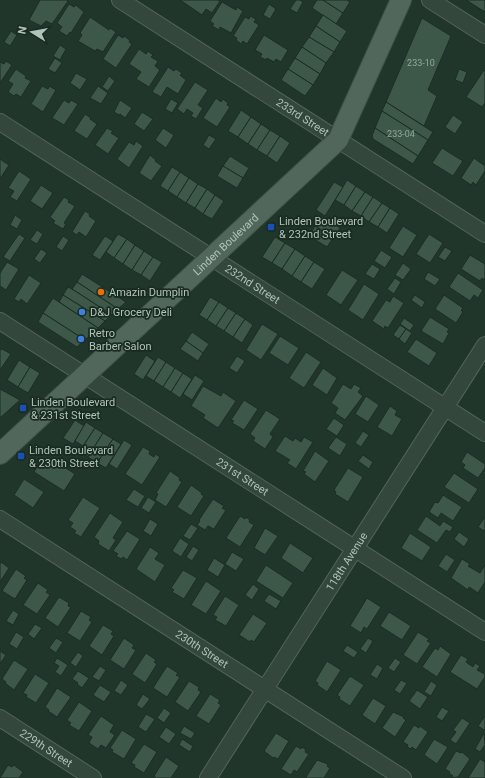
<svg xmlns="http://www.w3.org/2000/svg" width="485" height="778" viewBox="0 0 485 778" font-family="Roboto,sans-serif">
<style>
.building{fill:#3d5748;stroke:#1c2d23}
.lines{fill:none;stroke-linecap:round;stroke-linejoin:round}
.minor-casing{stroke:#52655a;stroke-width:18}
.major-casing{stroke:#3e5145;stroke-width:22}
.minor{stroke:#34473c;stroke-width:16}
.major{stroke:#52675b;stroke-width:20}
.transit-dot{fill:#1a4fb4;stroke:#1a2b21;stroke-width:1.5}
.food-dot{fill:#e8710a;stroke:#1a2b21;stroke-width:1.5}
.shop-dot{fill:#3f7fe0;stroke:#1a2b21;stroke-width:1.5}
.labels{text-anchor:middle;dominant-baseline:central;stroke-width:3.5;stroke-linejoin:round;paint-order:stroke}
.number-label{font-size:9px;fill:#92a99c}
.street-label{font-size:11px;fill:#aec4b8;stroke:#1a2b21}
.poi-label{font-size:11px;fill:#aec4b8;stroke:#1a2b21;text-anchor:start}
</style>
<rect width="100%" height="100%" fill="#21362a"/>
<g class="building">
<path d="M40,0H67L68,1L52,24L46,21L41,26L29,20Z"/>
<path d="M180,0H218L220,1L212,13L206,9L202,15Z"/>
<path d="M296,0H300L303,2L297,13L290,9Z"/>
<path d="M317,0H323L343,13L336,24L312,8Z"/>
<path d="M323,0H347L350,2L343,13Z"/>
<path d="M466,0H485V12Z"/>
<path d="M222,2L236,10L237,7L243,11L231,33L220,27L219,30L212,26L214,24L210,21Z"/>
<path d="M69,4L74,7L76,5L84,12L71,33L70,32L67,36L59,31L62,27L57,23Z"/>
<path d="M269,4L276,9L270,19L263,15Z"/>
<path d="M323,15L347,31L340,42L316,26Z"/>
<path d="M250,16L256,19L254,22L259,25L247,44L243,41L241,44L236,40L237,38L233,36L245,17L249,19Z"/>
<path d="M90,17L109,30L110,28L116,32L103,52L97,49L95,51L78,41L82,35L80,33Z"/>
<path d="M422,18L451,36L428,90L437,96L424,126L386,102Z"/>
<path d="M316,26L340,42L334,52L309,37Z"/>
<path d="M11,31L17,35L10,46L4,42Z"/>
<path d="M118,35L123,38L124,36L130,40L129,42L132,44L116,68L103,59Z"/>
<path d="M264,35L288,50L281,62L276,59L274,62L267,58L266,60L260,57L262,54L255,50Z"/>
<path d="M309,37L334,52L326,63L302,47Z"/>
<path d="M60,45L66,49L60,60L53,56Z"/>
<path d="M302,47L326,63L320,74L295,58Z"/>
<path d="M139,49L146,54L148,51L153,55L151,57L158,61L155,66L160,70L149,87L136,79L141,72L129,64Z"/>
<path d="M55,58L62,63L55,73L48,69Z"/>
<path d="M295,58L320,74L313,85L288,69Z"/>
<path d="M6,61L12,65L0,83V62L4,64Z"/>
<path d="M168,67L174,71L176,69L182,73L180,75L186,80L178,94L167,87L161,97L152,92Z"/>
<path d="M16,69L26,76L25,78L31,81L21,97L16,94L14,96L8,92L13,84L8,81Z"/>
<path d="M288,69L313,85L305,96L281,80Z"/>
<path d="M459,69L467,72L463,83L455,80Z"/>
<path d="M484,70L485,71V103L482,107L466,97Z"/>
<path d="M76,73L87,79L80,90L70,83Z"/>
<path d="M109,76L115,81L108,91L102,87Z"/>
<path d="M195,82L208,90L198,105L203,108L196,119L191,116L193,113L187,109L184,114L177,109Z"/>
<path d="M42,86L48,89L49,86L56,90L43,112L31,104Z"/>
<path d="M98,86L108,93L101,104L90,98Z"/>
<path d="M216,98L221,102L223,99L228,103L227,105L230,107L217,127L203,118Z"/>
<path d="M171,99L178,103L172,113L165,109Z"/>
<path d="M64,100L69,103L71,100L78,104L64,125L52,118Z"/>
<path d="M120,100L132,108L125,118L120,114L119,115L114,112Z"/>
<path d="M386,102L433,132L428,140L382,111Z"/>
<path d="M241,110L251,117L238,137L228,131Z"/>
<path d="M382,111L428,140L418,156L375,128Z"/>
<path d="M142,112L153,119L144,131L134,124Z"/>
<path d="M85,114L91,118L90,119L97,124L87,139L74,131Z"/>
<path d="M453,115L463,122L455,134L445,127Z"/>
<path d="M251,117L261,124L248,144L238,137Z"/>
<path d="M261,124L270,130L257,150L248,144Z"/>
<path d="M107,128L113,131L111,133L119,138L108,154L95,145Z"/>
<path d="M163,128L174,135L166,148L155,140Z"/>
<path d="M375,128L418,156L413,164L373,139L372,136Z"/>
<path d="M270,130L280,136L267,156L257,150Z"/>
<path d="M209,135L216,139L209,149L203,145Z"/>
<path d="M280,136L290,143L277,163L267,156Z"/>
<path d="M136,141L143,146L129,168L117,159L129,142L134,145Z"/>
<path d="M442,148L463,161L453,176L432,163Z"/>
<path d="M150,155L156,160L155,161L162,166L151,181L139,173Z"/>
<path d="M230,156L249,168L243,178L223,166Z"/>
<path d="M474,158L485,166V171L476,185L473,182L471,185L461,178Z"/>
<path d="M0,159L9,165L0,179Z"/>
<path d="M223,166L243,178L237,188L217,176Z"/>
<path d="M172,167L180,172L168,191L160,186Z"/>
<path d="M19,171L31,179L17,201L10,197L14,191L8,188Z"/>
<path d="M180,172L189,178L177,197L168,191Z"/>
<path d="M189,178L198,184L186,203L177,197Z"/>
<path d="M347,180L356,186L344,205L335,200Z"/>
<path d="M334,182L343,187L325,216L316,210Z"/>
<path d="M198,184L207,189L195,208L186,203Z"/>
<path d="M41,185L53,193L42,209L30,201Z"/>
<path d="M356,186L365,192L352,211L344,205Z"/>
<path d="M207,189L215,195L203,214L195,208Z"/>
<path d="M365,192L373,197L361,216L352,211Z"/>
<path d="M215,195L224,201L212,219L203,214Z"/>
<path d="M64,197L69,200L68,202L75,206L64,223L66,224L63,229L53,223L55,221L50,217Z"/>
<path d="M373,197L382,203L369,222L361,216Z"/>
<path d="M382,203L390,208L378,227L369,222Z"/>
<path d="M390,208L399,214L387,233L378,227Z"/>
<path d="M85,211L90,214L89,216L96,221L86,237L79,232L77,235L72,232Z"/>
<path d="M15,215L22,220L17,229L10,225Z"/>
<path d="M322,216L340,228L333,238L315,226Z"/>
<path d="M315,226L333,238L327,247L309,236Z"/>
<path d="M403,226L417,235L403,257L389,248Z"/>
<path d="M37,230L43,234L37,244L30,240Z"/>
<path d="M19,234L25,238L10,261L3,257Z"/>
<path d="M118,234L127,239L114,258L106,252Z"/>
<path d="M429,234L443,243L430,263L416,254Z"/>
<path d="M63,236L69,240L62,251L56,247Z"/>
<path d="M105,236L113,241L100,260L92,255Z"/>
<path d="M275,237L285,243L272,263L262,257Z"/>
<path d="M127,239L135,245L123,264L114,258Z"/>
<path d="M285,243L295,249L282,269L272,263Z"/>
<path d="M135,245L144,251L132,270L123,264Z"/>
<path d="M445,247L452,251L445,261L438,257Z"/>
<path d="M41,249L47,253L40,263L34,259Z"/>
<path d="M295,249L305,256L292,276L282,269Z"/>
<path d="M381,250L392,257L385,268L374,261Z"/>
<path d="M144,251L153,257L141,275L132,270Z"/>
<path d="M470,255L485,264V278L484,280L482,278L480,281L461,269Z"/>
<path d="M305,256L314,262L301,282L292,276Z"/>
<path d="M153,257L162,262L150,281L141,275Z"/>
<path d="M7,262L19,269L6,290L0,286V273Z"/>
<path d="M314,262L325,269L312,289L301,282Z"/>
<path d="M403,263L411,269L403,280L395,275Z"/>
<path d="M372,264L380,269L374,279L365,274Z"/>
<path d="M342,270L358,280L341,305L326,295Z"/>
<path d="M428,272L440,279L435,286L424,279Z"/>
<path d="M458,273L483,290L478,298L474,295L470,301L449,287Z"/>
<path d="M82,274L126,302L118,309L77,282Z"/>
<path d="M29,275L41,283L27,304L21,299L19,302L14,299Z"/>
<path d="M395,278L401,282L394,294L387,289Z"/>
<path d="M77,282L118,309L112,315L72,289Z"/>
<path d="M364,284L379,294L363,320L348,310Z"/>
<path d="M68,287L72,289L112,315L105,321L63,295Z"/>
<path d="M63,295L105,321L98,328L59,302Z"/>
<path d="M415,295L425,302L422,308L411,300Z"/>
<path d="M444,295L463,308L461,310L463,312L456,323L435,309Z"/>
<path d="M393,296L404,303L388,328L385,326L384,329L372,321L386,300L390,302Z"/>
<path d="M210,297L219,302L207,320L199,315Z"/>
<path d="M53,298L98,328L85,340L43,313Z"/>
<path d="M219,302L228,308L216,326L207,320Z"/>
<path d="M228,308L236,313L224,331L216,326Z"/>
<path d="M43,313L85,340L77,347L38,322Z"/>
<path d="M236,313L245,319L233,337L224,331Z"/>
<path d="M430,317L449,329L447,332L449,333L443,344L421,331Z"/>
<path d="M404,318L414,325L410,331L400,324Z"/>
<path d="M245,319L253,325L242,343L233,337Z"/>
<path d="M262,324L278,334L261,360L246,350Z"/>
<path d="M400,325L406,329L399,339L393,335Z"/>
<path d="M406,329L412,333L405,344L399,339Z"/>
<path d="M192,332L209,344L203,353L186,341Z"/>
<path d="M280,336L299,348L288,365L269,353Z"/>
<path d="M416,339L437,353L429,366L407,352Z"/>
<path d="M186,341L203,353L198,361L180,349Z"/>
<path d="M2,349L11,354L0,370V350Z"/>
<path d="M306,352L321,362L304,388L289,378Z"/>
<path d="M146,355L155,361L143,380L134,374Z"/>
<path d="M237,356L245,361L237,373L229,368Z"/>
<path d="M158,357L166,362L154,381L146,376Z"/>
<path d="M19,360L30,367L18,387L7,380Z"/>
<path d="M166,362L175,368L163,387L154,381Z"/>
<path d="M30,367L40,373L28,393L18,387Z"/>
<path d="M175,368L183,373L171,392L163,387Z"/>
<path d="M323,368L337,378L327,395L312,385Z"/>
<path d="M183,373L192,379L180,398L171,392Z"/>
<path d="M195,375L204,381L192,400L183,394Z"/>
<path d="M343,384L351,389L354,384L361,388L358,392L363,396L345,420L335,413L338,408L331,403Z"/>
<path d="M203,386L221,396L223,392L236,401L218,428L203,418L205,415L191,406Z"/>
<path d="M0,389L20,400L0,418Z"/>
<path d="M366,396L379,405L368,422L355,414Z"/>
<path d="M244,400L258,409L244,430L232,423L234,421L231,420Z"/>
<path d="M390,406L397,411L395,415L402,419L392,436L377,427Z"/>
<path d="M266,410L280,419L270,434L273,437L265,449L253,441L255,438L250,434Z"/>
<path d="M334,418L344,425L337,436L326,429Z"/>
<path d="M75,420L84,426L73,444L63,438Z"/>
<path d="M86,422L95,428L83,446L75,441Z"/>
<path d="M95,428L103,433L88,457L80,451Z"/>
<path d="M363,431L369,435L361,447L355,443Z"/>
<path d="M103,433L113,439L97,463L88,457Z"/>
<path d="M285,436L293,441L295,438L301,442L304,437L313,442L296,469L287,463L290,460L275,451Z"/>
<path d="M336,437L347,444L340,456L328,448Z"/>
<path d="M113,439L121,444L106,468L97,463Z"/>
<path d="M124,440L132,445L117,469L109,464Z"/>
<path d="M143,447L150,451L149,454L154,457L155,454L160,457L142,485L125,474Z"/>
<path d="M315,451L329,461L315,482L304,474L306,472L303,471Z"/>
<path d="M467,452L485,464V468L478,478L463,468L465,465L461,462Z"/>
<path d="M363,455L373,462L369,469L358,461Z"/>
<path d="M52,459L75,474L64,491L34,472L38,465L41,467L44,461L49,464Z"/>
<path d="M348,468L363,477L348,502L335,494L336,492L334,490Z"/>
<path d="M170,471L180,478L179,480L182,482L166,507L155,500L158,494L156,493Z"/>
<path d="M454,473L478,489L469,503L444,487Z"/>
<path d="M24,479L44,492L33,508L14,495Z"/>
<path d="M191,485L202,493L201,494L204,496L191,516L177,507Z"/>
<path d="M134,489L145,496L138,507L126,500Z"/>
<path d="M443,495L462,507L453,521L441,513L438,518L429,512L435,502L438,503Z"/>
<path d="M83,497L100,508L81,537L74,533L76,531L70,527L73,523L68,520Z"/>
<path d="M148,497L156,502L149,513L141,508Z"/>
<path d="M213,499L224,506L222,508L226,510L214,529L208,526L205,530L197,525L200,521L199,520Z"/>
<path d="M110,513L123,522L113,538L116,540L109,551L98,544L99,541L94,537Z"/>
<path d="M240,516L245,519L246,517L250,520L249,522L254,525L240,547L226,538Z"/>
<path d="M426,516L440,526L443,521L453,527L450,532L446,530L437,543L417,530Z"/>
<path d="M485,517V529L484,531L478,527Z"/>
<path d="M150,519L158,524L151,536L143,531Z"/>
<path d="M191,524L198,528L190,540L183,536Z"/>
<path d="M265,528L278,536L265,555L254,548Z"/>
<path d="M127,531L140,539L127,560L123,557L121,559L116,556L118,554L113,551Z"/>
<path d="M459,532L469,539L464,547L454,539Z"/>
<path d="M410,533L431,547L422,561L401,548Z"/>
<path d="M180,538L189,544L181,557L172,551Z"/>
<path d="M290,543L313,558L303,573L281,558Z"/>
<path d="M193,546L199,550L192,561L186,557Z"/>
<path d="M150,547L159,553L155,559L165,565L155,582L136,569Z"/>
<path d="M232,552L244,559L236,571L225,564Z"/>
<path d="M446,554L455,560L447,572L438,566Z"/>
<path d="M214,558L225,565L218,577L207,570Z"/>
<path d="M462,559L470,564L468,566L480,573L485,565V582L478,593L469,587L468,590L451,578Z"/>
<path d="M1,562L9,568L0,582V564Z"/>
<path d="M266,565L293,583L283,598L256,581Z"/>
<path d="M16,569L26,576L24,578L27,580L15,599L2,591Z"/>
<path d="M183,570L197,578L184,599L172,592L174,590L171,588Z"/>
<path d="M206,581L221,591L206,614L191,605Z"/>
<path d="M38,583L48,590L46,592L50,595L37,614L23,605Z"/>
<path d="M253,584L259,589L252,600L245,595Z"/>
<path d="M269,594L281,601L276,609L264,601Z"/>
<path d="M225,596L239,605L226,626L215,620L217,617L213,615Z"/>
<path d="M59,597L69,603L68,606L71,607L58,627L45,618Z"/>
<path d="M367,598L381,607L367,629L364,627L361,633L350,626Z"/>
<path d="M13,610L19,614L13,625L6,621Z"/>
<path d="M81,611L91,617L89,620L92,622L80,641L67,633Z"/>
<path d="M389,612L411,626L402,640L380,626Z"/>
<path d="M253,614L267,623L254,642L251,640L250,642L239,635Z"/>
<path d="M35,624L42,628L34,639L28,634Z"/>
<path d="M103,625L113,631L111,634L114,636L102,655L89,646Z"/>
<path d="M16,632L24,637L17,649L9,644Z"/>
<path d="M418,632L429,639L427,641L431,643L417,664L403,655Z"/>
<path d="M56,638L63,642L56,653L49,648Z"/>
<path d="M124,638L134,645L132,648L136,650L124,669L110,660Z"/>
<path d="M368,638L373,641L366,653L360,649Z"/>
<path d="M347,645L358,652L354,658L343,651Z"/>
<path d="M440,646L451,654L437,677L422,667L435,648L438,650Z"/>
<path d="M0,651L6,655L0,664Z"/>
<path d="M78,652L83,656L76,667L70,663Z"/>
<path d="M146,653L156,660L154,662L157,664L145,683L132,674Z"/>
<path d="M461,655L468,659L466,662L473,667L475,663L480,666L477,670L485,674V677L477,689L450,672Z"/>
<path d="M57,658L68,665L61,676L55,672L59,666L54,663Z"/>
<path d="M395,658L401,662L394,672L388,668Z"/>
<path d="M14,660L28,669L14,690L5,683L6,682L2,679Z"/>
<path d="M327,661L341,670L327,692L317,685L318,683L315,681Z"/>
<path d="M377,664L383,668L377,679L370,675Z"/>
<path d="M100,666L106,670L99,681L92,677Z"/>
<path d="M167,666L178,673L176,675L180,677L167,697L153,688Z"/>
<path d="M78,671L89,678L82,688L77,684L78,683L72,679Z"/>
<path d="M35,674L49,683L36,703L26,697L27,695L23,693Z"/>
<path d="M350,676L364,685L350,706L339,699L340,697L337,695Z"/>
<path d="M121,680L128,685L121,695L114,691Z"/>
<path d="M401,680L407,683L400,694L394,690Z"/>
<path d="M189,681L199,687L198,690L201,692L188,711L175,702Z"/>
<path d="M431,681L437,685L431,696L424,692Z"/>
<path d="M100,685L111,692L104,702L93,695Z"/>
<path d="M57,688L71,697L57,717L48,711L49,710L45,707Z"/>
<path d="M417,690L428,697L420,709L409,701Z"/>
<path d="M143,694L150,699L142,709L136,705Z"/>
<path d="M210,694L220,700L218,703L221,705L209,724L196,716Z"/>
<path d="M373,698L386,706L375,724L362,715Z"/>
<path d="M79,702L92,711L79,731L69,725L71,723L67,720Z"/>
<path d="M442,707L449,711L442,721L436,717Z"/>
<path d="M164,708L171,713L164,723L157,718Z"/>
<path d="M393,712L404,717L403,718L406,720L395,737L382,728Z"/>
<path d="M146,714L155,719L146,732L138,727Z"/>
<path d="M101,716L114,725L110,732L115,735L106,748L101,745L98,749L89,743L92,737L88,735Z"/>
<path d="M485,716V729L484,730L478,726Z"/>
<path d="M462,718L470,723L456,744L450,740L456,732L453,730Z"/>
<path d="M414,725L419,728L420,726L428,732L416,750L412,747L411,749L407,747L408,745L403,742Z"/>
<path d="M184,726L195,733L191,739L180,733Z"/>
<path d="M166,727L176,734L169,744L159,737Z"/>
<path d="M122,730L136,739L124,759L112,752L113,750L110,748Z"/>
<path d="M276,733L289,741L278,759L274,757L273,758L264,751Z"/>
<path d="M484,733L485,745L480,752L475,749Z"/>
<path d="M182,739L193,746L190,752L179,745Z"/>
<path d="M434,739L448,747L437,764L424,755Z"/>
<path d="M144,744L157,752L144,773L134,767L135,765L131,763Z"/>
<path d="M296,746L301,749L302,747L306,750L305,752L309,754L297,772L294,770L291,775L281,769Z"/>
<path d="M456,751L461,753L462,752L470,759L458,777L452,778L453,776L449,773L450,772L445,769Z"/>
<path d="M166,757L179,766L171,778H156L154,776Z"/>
<path d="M480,759L485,762V778H468Z"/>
<path d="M317,760L328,764L327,766L330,768L324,778H307L306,777Z"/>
<path d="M8,765L12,767L14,765L23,772L19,778H0Z"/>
</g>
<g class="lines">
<defs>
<g id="minor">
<path id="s1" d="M120,0L485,234"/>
<path d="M430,0L485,35"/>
<path id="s2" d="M0,122L485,433"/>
<path id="s3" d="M0,321L485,632"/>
<path id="s4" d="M0,519L403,778"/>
<path id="s5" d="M0,718L93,778"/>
<path id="s6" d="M208,778L485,345"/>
</g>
<g id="major">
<path id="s7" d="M0,454L338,140L401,0"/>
</g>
</defs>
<use href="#minor" class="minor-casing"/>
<use href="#major" class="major-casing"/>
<use href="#minor" class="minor"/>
<use href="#major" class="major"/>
</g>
<g class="transit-dot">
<rect x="267" y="223" width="8" height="8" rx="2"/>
<rect x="19" y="404" width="8" height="8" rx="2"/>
<rect x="17" y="452" width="8" height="8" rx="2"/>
</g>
<circle class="food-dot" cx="101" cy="292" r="4"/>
<g class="shop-dot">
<circle cx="82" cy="312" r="4"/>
<circle cx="81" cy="339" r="4"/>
</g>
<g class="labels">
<g class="number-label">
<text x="421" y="63">233-10</text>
<text x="401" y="134">233-04</text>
</g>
<g class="street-label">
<text stroke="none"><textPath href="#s1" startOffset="217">233rd Street</textPath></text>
<text stroke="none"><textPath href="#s7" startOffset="308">Linden Boulevard</textPath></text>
<text stroke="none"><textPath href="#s2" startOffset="300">232nd Street</textPath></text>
<text stroke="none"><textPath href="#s3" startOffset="288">231st Street</textPath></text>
<text stroke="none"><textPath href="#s6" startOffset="257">118th Avenue</textPath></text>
<text stroke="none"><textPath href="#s4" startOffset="240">230th Street</textPath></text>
<text stroke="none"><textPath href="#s5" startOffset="55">229th Street</textPath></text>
</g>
<g class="poi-label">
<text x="279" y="221">Linden Boulevard<tspan x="279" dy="13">&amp; 232nd Street</tspan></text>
<text x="109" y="292">Amazin Dumplin</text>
<text x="90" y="312">D&amp;J Grocery Deli</text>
<text x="89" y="333">Retro<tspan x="89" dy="13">Barber Salon</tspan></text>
<text x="31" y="402">Linden Boulevard<tspan x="31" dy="13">&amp; 231st Street</tspan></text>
<text x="29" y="450">Linden Boulevard<tspan x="29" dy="13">&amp; 230th Street</tspan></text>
</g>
</g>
<g transform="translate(32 32) rotate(281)" stroke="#1a2b21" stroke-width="3" paint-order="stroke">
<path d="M0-3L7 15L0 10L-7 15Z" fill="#aec4b8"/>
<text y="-6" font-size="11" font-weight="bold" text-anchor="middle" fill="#aec4b8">N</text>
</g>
</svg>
